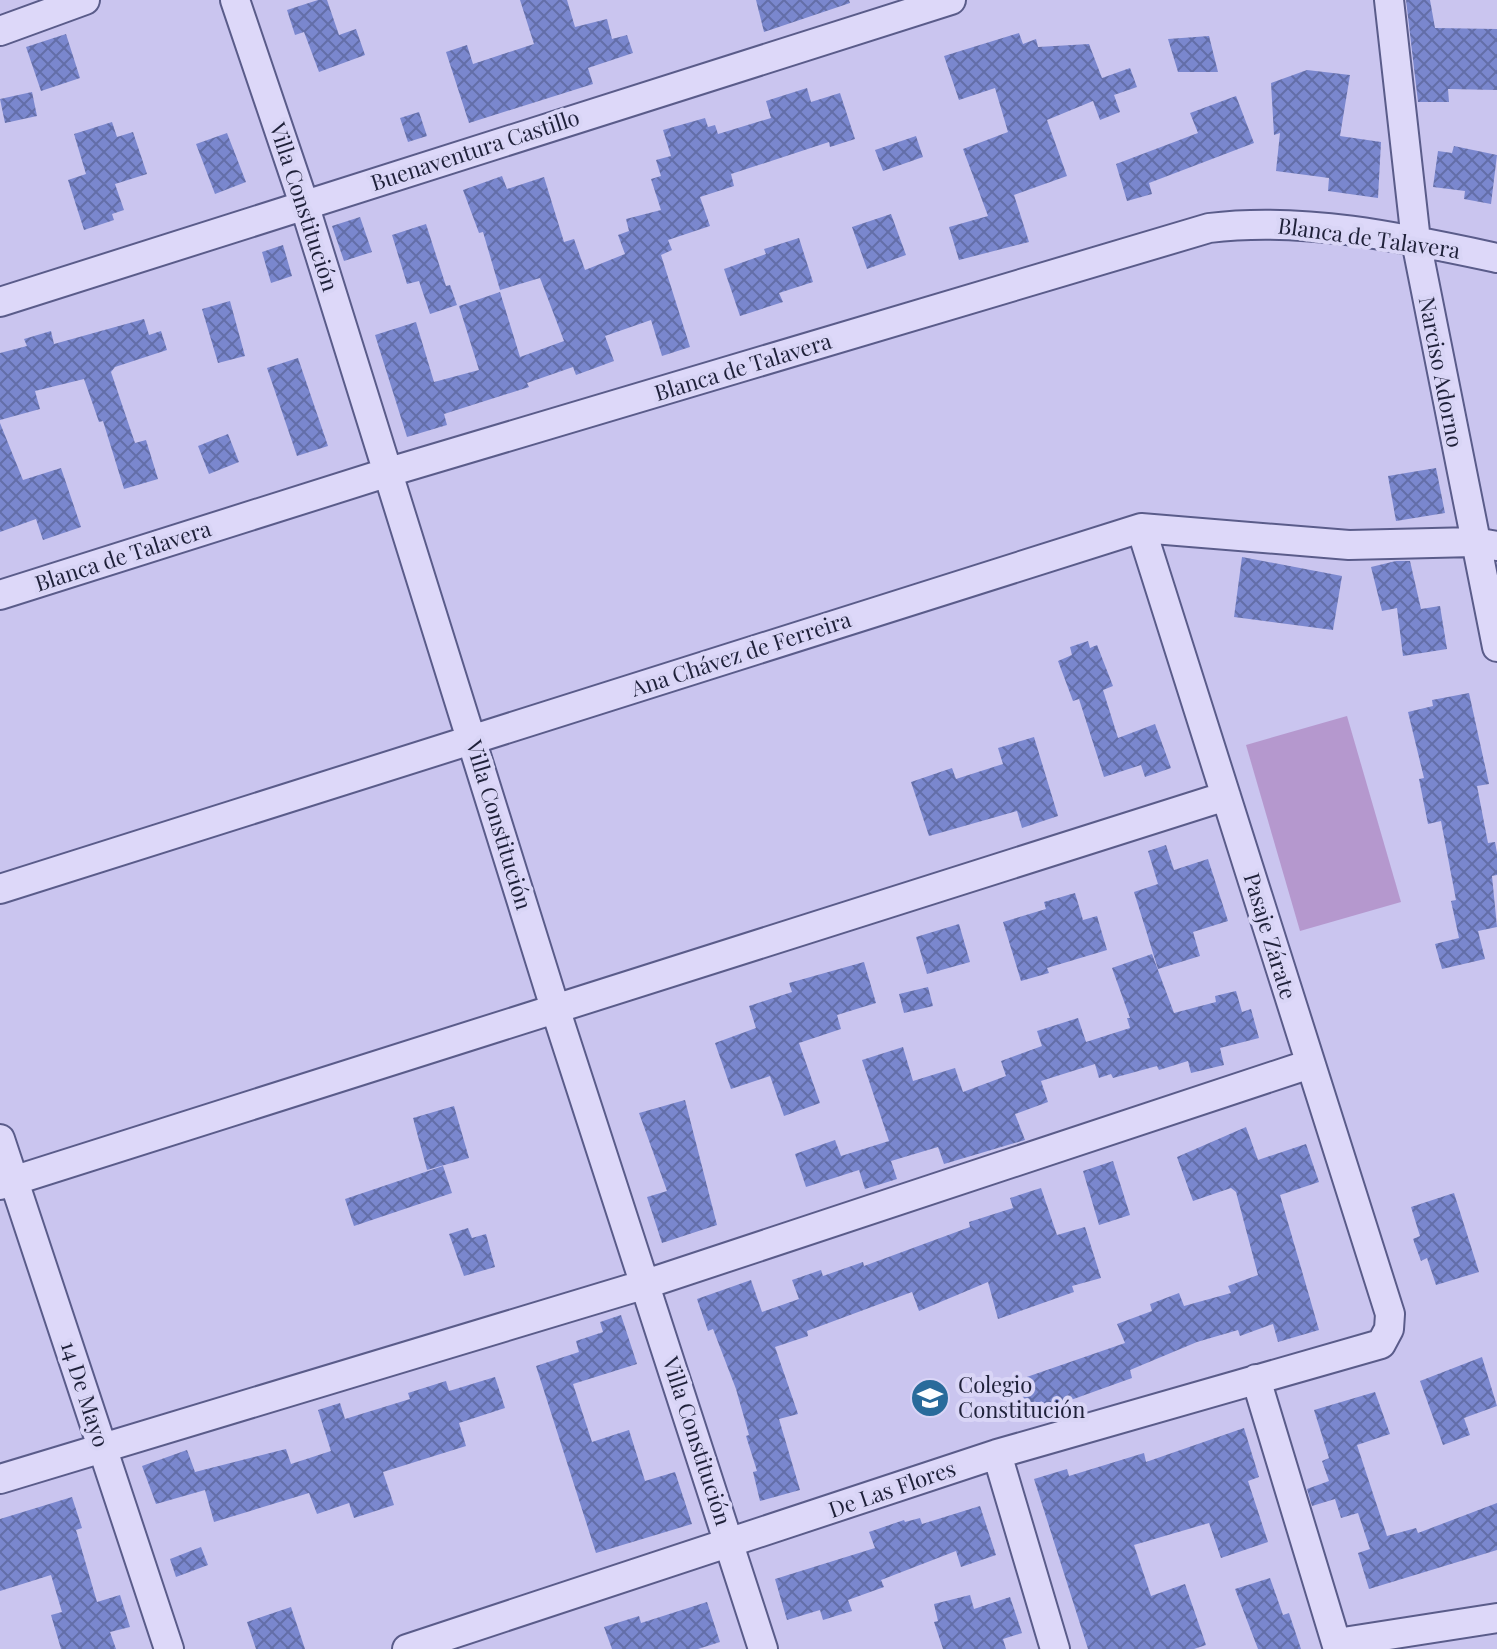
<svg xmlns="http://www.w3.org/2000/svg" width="1497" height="1649" font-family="'Playfair Display',serif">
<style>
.park{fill:#b598ce}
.building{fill:url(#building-cross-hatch)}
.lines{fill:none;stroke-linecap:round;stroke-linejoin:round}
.minor-casing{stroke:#5a5c8a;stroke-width:32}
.minor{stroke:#ddd8f9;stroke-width:28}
.labels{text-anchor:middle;stroke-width:8;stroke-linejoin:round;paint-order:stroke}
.street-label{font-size:22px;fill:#1f213a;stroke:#d9d5f6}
.poi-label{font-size:22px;fill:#1f213a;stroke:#d9d5f6;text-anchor:start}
</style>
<defs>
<pattern id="building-cross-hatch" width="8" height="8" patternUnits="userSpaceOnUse" patternTransform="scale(2)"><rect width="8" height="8" fill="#7a87ce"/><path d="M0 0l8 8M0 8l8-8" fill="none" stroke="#636ea8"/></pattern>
</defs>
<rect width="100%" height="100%" fill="#cac5ef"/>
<path class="park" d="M1347 716 1401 902 1300 931 1246 745Z"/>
<path class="building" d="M318 0H327L339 35 356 29 365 55 319 72 304 32 295 35 287 10Z
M520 0H567L575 27 607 19 612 39 627 35 633 53 588 68 593 84 469 123 446 52 467 45 473 64 534 44Z
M756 0H849L850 3 764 32Z
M1406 0H1430L1435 28 1497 29V90L1448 89 1449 102H1418Z
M1019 33 1023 44 1036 39 1038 47 1089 44 1102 78 1130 68 1137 87 1114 95 1120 112 1100 120 1093 101 1047 120 1067 176 1014 195 1029 242 959 260 949 227 988 216 963 149 1008 132 995 88 959 100 944 56Z
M66 34 80 78 41 91 26 47Z
M1209 36 1218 72H1178L1168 39Z
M1307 70 1350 75 1340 136 1381 142 1378 198 1328 191 1329 178 1276 171 1280 133 1274 135 1271 83Z
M807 88 811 102 840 93 855 139 830 147 829 142 731 174 734 186 700 197 710 226 668 240 672 250 661 255 690 347 662 356 651 320 605 336 614 361 576 375 573 367 527 383 529 387 444 414 447 425 407 437 375 335 416 322 434 382 479 370 459 306 500 292 520 357 564 341 540 278 500 290 483 232 479 233 463 190 502 176 507 189 544 177 564 242 574 239 585 270 625 254 618 235 629 231 626 219 661 210 651 179 661 176 656 160 671 156 663 130 705 118 708 127 715 125 718 134 771 118 766 101Z
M32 92 37 116 5 123 0 99Z
M1236 96 1254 143 1149 183 1152 194 1127 201 1116 164 1198 133 1190 113Z
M419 112 427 136 408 142 400 118Z
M112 122 117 137 133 132 147 174 115 184 124 210 112 214 114 220 84 230 68 180 86 174 74 134Z
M227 133 246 182 215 194 196 144Z
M916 136 923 157 883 171 875 150Z
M1454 146 1497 155 1491 204 1464 199 1465 191 1433 187 1438 151 1452 153Z
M891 214 906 255 867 269 852 227Z
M360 217 372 252 344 261 332 226Z
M426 224 446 286 450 285 457 305 430 314 419 281 407 284 392 235Z
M799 238 813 282 779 293 783 302 740 316 724 269 766 254 764 249Z
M283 245 292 276 271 283 262 252Z
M230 301 245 356 218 363 202 309Z
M144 319 149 335 161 331 167 350 115 367 111 372 135 443 146 440 158 479 124 489 103 421 99 422 84 379 35 391 40 409 0 420V353L27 346 24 339 51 331 54 344Z
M298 358 328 446 297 456 267 368Z
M0 423 23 480 61 468 81 527 43 540 36 519 0 532Z
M228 434 239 462 209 474 198 446Z
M1436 468 1445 513 1396 521 1388 476Z
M1242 557 1342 576 1333 630 1234 617Z
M1396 561H1410L1421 609 1440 606 1447 649 1403 656 1397 608 1382 611 1371 567Z
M1088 641 1090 648 1097 645 1113 686 1103 690 1118 738 1155 724 1171 768 1145 777 1141 765 1104 777 1079 699 1073 701 1058 661 1072 655 1070 647Z
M1469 693 1489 784 1477 786 1488 843 1495 842 1497 853V875L1492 876 1497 927 1478 931 1485 959 1442 969 1435 944 1459 938 1451 901 1456 900 1441 821 1428 824 1419 779 1424 778 1408 712 1433 706 1432 700Z
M1034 737 1058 816 1022 828 1017 811 929 836 911 782 952 768 956 779 1003 764 998 748Z
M1166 845 1174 870 1208 859 1228 921 1193 932 1200 956 1158 969 1134 892 1158 884 1148 851Z
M1075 893 1083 920 1097 916 1107 950 1047 968 1049 973 1021 981 1003 922 1046 909 1044 902Z
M959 924 970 962 927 974 916 937Z
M1152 954 1174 1013 1216 1002 1215 996 1236 991 1242 1012 1251 1009 1259 1038 1220 1048 1224 1065 1191 1073 1188 1061 1159 1070 1157 1066 1113 1078 1111 1074 1099 1078 1095 1064 1041 1081 1048 1102 1015 1114 1025 1140 944 1164 938 1147 891 1161 897 1179 865 1189 859 1170 806 1187 795 1154 835 1140 841 1156 889 1141 862 1060 903 1047 913 1081 955 1068 963 1092 1006 1076 1001 1061 1042 1046 1037 1031 1078 1018 1086 1042 1130 1028 1127 1018H1130L1112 968Z
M864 962 876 1003 837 1015 841 1029 799 1043 820 1103 784 1116 770 1076 731 1089 715 1043 756 1028 749 1006 792 992 789 983Z
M928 987 933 1006 904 1013 899 994Z
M685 1100 717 1225 662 1243 647 1197 667 1191 639 1113Z
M454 1106 469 1158 427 1170 413 1118Z
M1246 1127 1258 1160 1306 1144 1319 1182 1280 1195 1319 1330 1278 1342 1273 1324 1240 1336 1238 1330 1197 1342 1130 1370 1132 1378 1029 1415 1018 1380 1125 1343 1117 1324 1152 1311 1150 1304 1179 1293 1184 1306 1231 1293 1228 1286 1258 1275 1236 1192 1231 1188 1193 1201 1177 1157Z
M1113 1161 1130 1215 1099 1225 1083 1171Z
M443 1166 452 1193 354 1226 345 1199Z
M1041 1188 1057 1235 1085 1227 1101 1278 1072 1286 1074 1292 998 1319 988 1282 919 1311 912 1292 807 1331 808 1336 775 1347 798 1414 779 1419 800 1490 760 1501 753 1472 757 1471 746 1436 749 1435 736 1389 713 1329 708 1331 697 1299 751 1280 762 1312 799 1299 792 1280 821 1270 823 1276 863 1262 864 1266 970 1227 969 1222 1013 1208 1010 1198Z
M1454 1193 1479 1272 1436 1285 1427 1258 1421 1261 1413 1239 1420 1236 1411 1207Z
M468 1228 472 1238 486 1234 495 1267 464 1276 449 1234Z
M621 1315 637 1364 573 1384 592 1442 629 1430 645 1481 675 1472 692 1524 596 1553 536 1366 579 1352 576 1341 603 1332 600 1322Z
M1482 1357 1497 1406 1464 1418 1470 1435 1443 1445 1420 1381Z
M495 1377 505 1408 459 1423 466 1446 383 1472 394 1505 354 1518 349 1503 317 1514 309 1493 214 1522 205 1490 156 1504 142 1466 187 1450 195 1472 286 1449 291 1464 331 1451 318 1410 340 1403 345 1419 410 1399 408 1393 446 1381 449 1391Z
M1375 1392 1390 1434 1357 1445 1387 1536 1416 1528 1418 1533 1497 1503V1550L1369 1589 1358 1553 1370 1549 1358 1513 1341 1518 1335 1499 1312 1506 1307 1489 1329 1481 1322 1461 1329 1458 1314 1410Z
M1244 1428 1259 1477 1248 1481 1268 1542 1221 1558 1209 1523 1134 1545 1151 1596 1185 1584 1206 1645 1194 1649H1088L1034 1479 1067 1469 1069 1476 1144 1453 1146 1462Z
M72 1497 82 1528 76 1530 97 1602 120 1595 130 1627 110 1632 116 1649H61L51 1615 62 1612 51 1575 0 1591V1519Z
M980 1506 996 1555 961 1567 956 1551 881 1580 884 1587 848 1600 852 1611 823 1620 820 1610 787 1620 775 1579 875 1548 869 1532 904 1520 905 1522 920 1518 922 1524Z
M201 1547 208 1565 176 1577 170 1559Z
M1270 1578 1283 1615 1289 1613 1301 1649H1258L1235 1589Z
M970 1595 974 1609 1010 1597 1022 1633 1003 1639 1006 1649H943L934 1622 938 1621 934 1604Z
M707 1602 720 1642 698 1649H612L604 1627 639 1616 641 1623Z
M291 1607 305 1649H256L247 1622Z"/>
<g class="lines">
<g class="minor-casing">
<path id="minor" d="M235 0 304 204 555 1008 763 1649
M1389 0 1416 241 1497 647
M0 31 85 0
M0 302 951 0
M0 595 389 472 1209 228C1304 216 1404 238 1497 258
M0 889 1141 528 1349 545 1474 542 1497 546
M0 1139 169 1649
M0 1185 1226 796
M1256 1379 1338 1649
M997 1454 1055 1649
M0 1479 646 1284 1310 1064
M1337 1643 1497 1618
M407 1649 997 1454 1381 1344 1389 1329 1390 1314 1141 528"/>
</g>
<use href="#minor" class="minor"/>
</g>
<defs>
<g id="school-disc" transform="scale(2)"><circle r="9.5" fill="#296b9b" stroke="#d9d5f6"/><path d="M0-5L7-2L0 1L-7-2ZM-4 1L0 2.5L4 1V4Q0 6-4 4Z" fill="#fff"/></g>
</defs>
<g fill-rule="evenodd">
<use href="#school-disc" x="930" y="1398"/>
</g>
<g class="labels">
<g class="street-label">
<text transform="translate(475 150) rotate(-18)" y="8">Buenaventura Castillo</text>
<text transform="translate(304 207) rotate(72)" y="8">Villa Constitución</text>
<text transform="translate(1369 238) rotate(8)" y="8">Blanca de Talavera</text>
<text transform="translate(743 367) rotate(-17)" y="8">Blanca de Talavera</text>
<text transform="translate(1441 372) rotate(79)" y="8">Narciso Adorno</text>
<text transform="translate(123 556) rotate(-18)" y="8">Blanca de Talavera</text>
<text transform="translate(741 654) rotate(-18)" y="8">Ana Chávez de Ferreira</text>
<text transform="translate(499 825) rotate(73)" y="8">Villa Constitución</text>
<text transform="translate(1270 936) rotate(73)" y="8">Pasaje Zárate</text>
<text transform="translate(85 1394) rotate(72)" y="8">14 De Mayo</text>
<text transform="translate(697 1441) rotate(72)" y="8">Villa Constitución</text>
<text transform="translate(892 1489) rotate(-19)" y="8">De Las Flores</text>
</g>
<g class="poi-label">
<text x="958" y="1393">Colegio<tspan x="958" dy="25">Constitución</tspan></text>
</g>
</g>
</svg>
